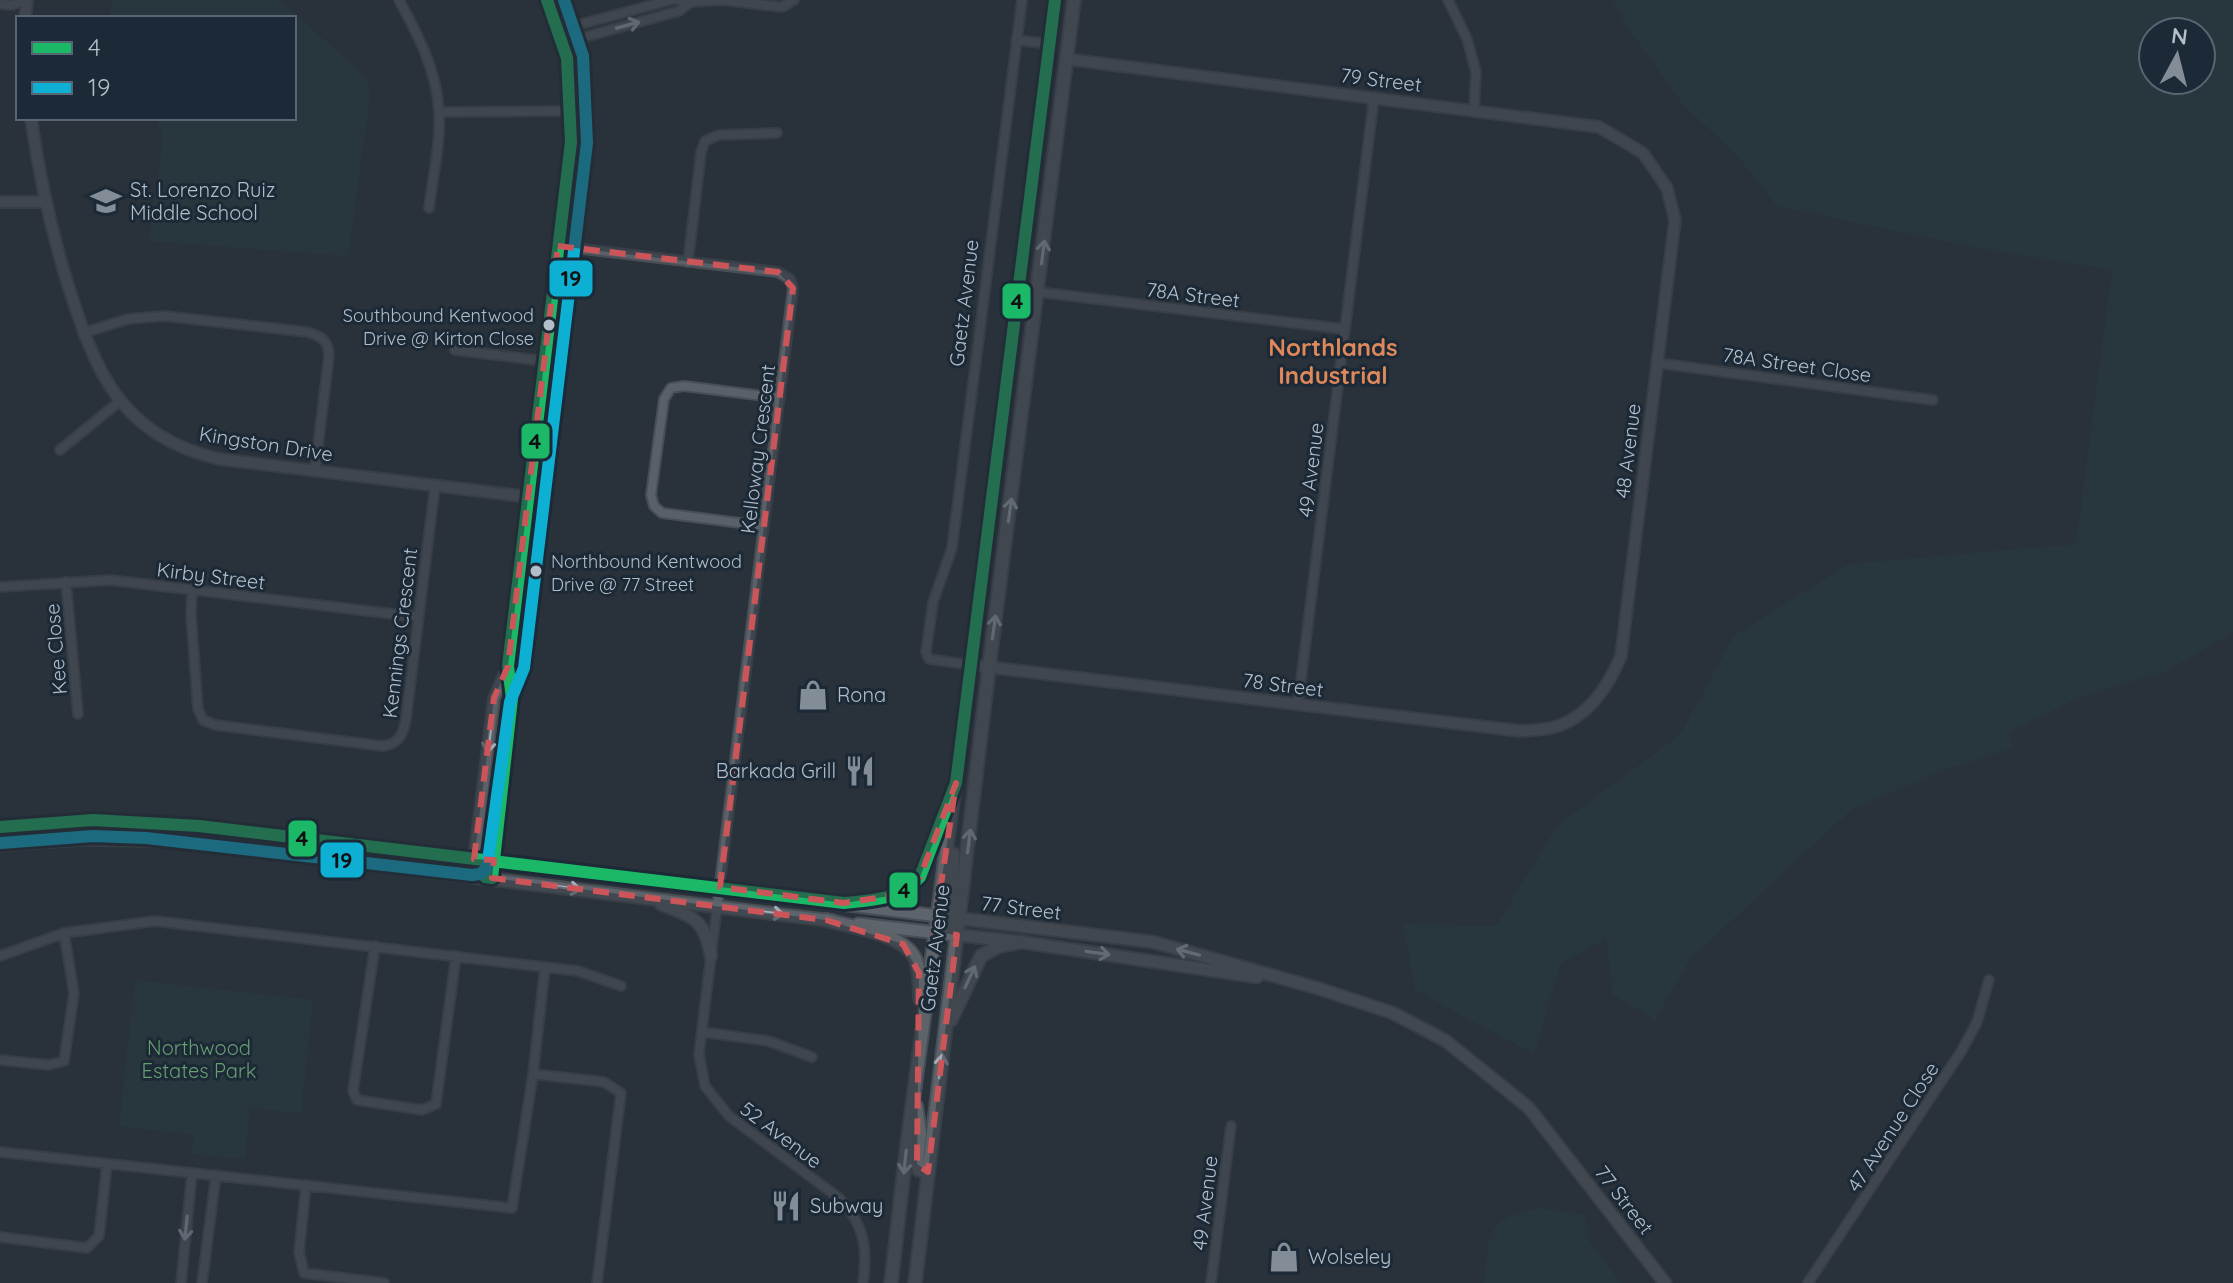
<svg xmlns="http://www.w3.org/2000/svg" width="2233" height="1283" font-family="Quicksand,sans-serif">
<style>
.green{fill:#253f41;fill-rule:evenodd}
.lines{fill:none;stroke-linecap:round;stroke-linejoin:round}
.minor-casing{stroke:#484e54;stroke-width:12}
.tertiary-casing{stroke:#484e54;stroke-width:14}
.secondary-casing{stroke:#484e54;stroke-width:15}
.primary-casing{stroke:#474e57;stroke-width:16}
.minor{stroke:#5a6068;stroke-width:8}
.tertiary{stroke:#5a6068;stroke-width:10}
.secondary{stroke:#5e646c;stroke-width:11}
.primary{stroke:#5d6369;stroke-width:12}
.bus-1-casing{stroke:#1c2936;stroke-width:18}
.bus-2-casing{stroke:#1c2936;stroke-width:18}
.bus-1{stroke:#1ab867;stroke-width:12}
.bus-2{stroke:#0dafd3;stroke-width:12}
.oneway{stroke:#a1abb7}
.oneway2{stroke:#a2acb7}
.oneway3{stroke:#a6b0bd}
.marked{fill:none;stroke:#cc5559;stroke-width:6;stroke-dasharray:16 10;stroke-linejoin:round}
.bus-dot{fill:#b3becb;stroke:#1c2936;stroke-width:3}
.labels{text-anchor:middle;stroke-width:6;stroke-linejoin:round;paint-order:stroke}
.bus-label{font-size:18px;fill:#b3becb;stroke:#1c2936;text-anchor:end}
.street-label{font-size:20px;fill:#b3becb;stroke:#1c2936}
.poi-label{font-size:20px;fill:#b3becb;stroke:#1c2936;text-anchor:start}
.park-label{font-size:20px;fill:#689e70;stroke:#1c2936}
.quarter-label{font-size:24px;font-weight:bold;fill:#df895a;stroke:#1c2936}
.line-badge{stroke:#1c2936;stroke-width:3}
.pale-badge-label{font-size:22px;text-anchor:middle;font-weight:bold;fill:#111}
</style>
<rect width="100%" height="100%" fill="#29323a"/>
<path class="green" d="M112 0H278L366 76 370 97 348 256 149 241 163 139 157 118H294V18H110Z
M1613 0H2233V632L2167 671 2077 698 2009 733 2013 748 1947 769 1852 809 1690 959 1655 1020 1613 994 1606 939 1561 963 1534 1054 1415 990 1403 924 1496 926 1558 825 1680 735 1734 636 1849 564 2076 544 2112 270 1973 247 1777 206 1740 159 1681 102 1624 22ZM2153 32H2201V80H2153Z
M135 980 313 1000 301 1113 250 1108 245 1159 190 1154 195 1135 119 1126Z
M1539 1208 1585 1215 1590 1242 1621 1283H1484C1490 1233 1484 1220 1539 1208Z"/>
<g class="lines">
<g class="minor-casing">
<path id="minor" d="M399 0C418 35 436 69 439 110 441 142 433 176 429 208
M679 0 691 2 722 0 782 7 794 0
M1448 0 1467 39 1476 72 1474 111
M0 4 12 5 25 0
M559 30 671 0
M1016 40 1050 44
M563 43 679 11 691 2
M439 112 571 111
M558 246 778 272 790 279 793 288 711 956 699 1054 705 1086 729 1116 839 1198C864 1224 868 1247 863 1283
M688 262 701 152 705 141 719 135 777 133
M1038 292 1344 329
M83 333 128 319 164 316 307 332C321 336 328 340 329 355L315 471
M455 350 544 361
M1657 363 1933 400
M60 450 120 401
M764 526 662 513 654 506 651 495 664 399 671 388 684 386 780 398
M66 582 78 714
M0 587 110 580 418 617
M192 590 191 615 198 709 203 720 215 725 382 746C399 744 403 735 406 719L435 486
M971 665 929 659 926 652 933 602 952 548 1022 0
M1298 704 1374 97
M375 946 353 1091 357 1100 422 1110 436 1104 456 956
M0 956 64 933 155 921 578 971 621 986
M702 1032 768 1041 812 1057
M0 1060 49 1065 64 1061 74 993 64 933
M533 1074 604 1082 621 1093 597 1283
M0 1152 512 1208 533 1074 545 967
M306 1185 299 1252 304 1273 384 1283
M0 1237 87 1248 99 1236 107 1164
M181 1283 192 1173
M202 1283 216 1175
M1211 1283 1231 1126
M1808 1283 1962 1050 1977 1022 1989 980"/>
</g>
<g class="tertiary-casing">
<path id="tertiary" d="M25 18 27 0
M31 118C39 175 51 230 68 285 96 373 120 435 219 459L529 497
M0 202H45
M971 665 1520 731C1532 730 1547 730 1558 726 1590 715 1609 685 1621 656L1675 220 1667 188 1643 153 1599 127 1066 59
M472 875 494 698 507 668
M492 878 512 699 508 666 571 142 567 58 547 0"/>
</g>
<g class="secondary-casing">
<path id="secondary" d="M0 827 93 820 199 826 1153 942 1317 988 1393 1013 1446 1041 1529 1108 1665 1283
M0 845 82 839 176 841 833 921
M661 904C694 918 704 918 711 956
M858 924 1021 942 1257 977"/>
</g>
<g class="primary-casing">
<path id="primary" d="M953 854 951 890 953 928
M844 903C862 902 884 902 901 895 926 884 938 829 948 805
M826 920C851 927 907 934 916 961 920 972 920 986 920 999
M951 1020 981 956 999 946 1021 942
M916 1106 920 1133 917 1162 919 1170 928 1172
M891 1283 907 1145 971 665 1055 0
M915 1283 989 667 1074 0"/>
</g>
<use href="#minor" class="minor"/>
<use href="#tertiary" class="tertiary"/>
<use href="#secondary" class="secondary"/>
<use href="#primary" class="primary"/>
<g class="bus-1-casing">
<path id="bus-1" d="M0 827 93 820 199 826 844 903C873 900 900 900 920 877L956 783 1055 0
M485 877 492 878 512 699 508 666 571 142 567 58 547 0"/>
</g>
<g class="bus-2-casing">
<path id="bus-2" d="M1 843 93 836 146 838 472 875 480 874 487 868 510 702 524 668 587 143 583 56 564 0"/>
</g>
<use href="#bus-1" class="bus-1"/>
<use href="#bus-2" class="bus-2"/>
</g>
<defs><path id="oneway-shaft" d="M-6 0H5M1.5-3L5.5 0L1.5 3" fill="none" stroke-width="1.6" stroke-linecap="round" stroke-linejoin="round" transform="scale(2)"/></defs>
<g class="oneway">
<use href="#oneway-shaft" transform="translate(628 25) rotate(-15)"/>
<use href="#oneway-shaft" transform="translate(489 741) rotate(97)"/>
<use href="#oneway-shaft" transform="translate(186 1228) rotate(96)"/>
</g>
<g class="oneway2">
<use href="#oneway-shaft" transform="translate(1043 252) rotate(-83)"/>
<use href="#oneway-shaft" transform="translate(1010 510) rotate(-82)"/>
<use href="#oneway-shaft" transform="translate(994 627) rotate(-82)"/>
<use href="#oneway-shaft" transform="translate(969 841) rotate(-83)"/>
<use href="#oneway-shaft" transform="translate(970 977) rotate(-65)"/>
<use href="#oneway-shaft" transform="translate(941 1066) rotate(-83)"/>
<use href="#oneway-shaft" transform="translate(905 1162) rotate(96)"/>
</g>
<g class="oneway3">
<use href="#oneway-shaft" transform="translate(569 888) rotate(7)"/>
<use href="#oneway-shaft" transform="translate(772 913) rotate(7)"/>
<use href="#oneway-shaft" transform="translate(1188 952) rotate(-165)"/>
<use href="#oneway-shaft" transform="translate(1098 953) rotate(8)"/>
</g>
<path d="M0 0H2233V1283H0ZM558 246 778 272 793 288 720 887 844 903 903 894 920 877 956 783 934 932 957 935 928 1172 917 1164 919 973 903 944 826 920 492 878 494 860 474 859 494 698 508 666Z" fill="#29323a" fill-opacity=".55" fill-rule="evenodd"/>
<path class="marked" d="M558 246 778 272 793 288 720 887 844 903 903 894 920 877 956 783 934 932 957 935 928 1172 917 1164 919 973 903 944 826 920 492 878 494 860 474 859 494 698 508 666Z"/>
<defs>
<g id="school-bare" transform="scale(2.4)"><path d="M0-5L7-2L0 1L-7-2ZM-4 1L0 2.5L4 1V4Q0 6-4 4Z" fill="#838d98" stroke="#1c2936" stroke-width="2.5" paint-order="stroke"/></g>
<g id="shop-bare" transform="scale(2.4)"><path d="M-5-2.5h2.3a2.7 3.5 0 0 1 5.4 0H5L5.5 6h-11ZM-1.5-2.5h3a1.5 2.3 0 0 0-3 0Z" fill="#838d98" stroke="#1c2936" stroke-width="2.5" paint-order="stroke"/></g>
<g id="restaurant-bare" transform="scale(2.4)"><path d="M-5-6h1v4h1v-4h1v4h1v-4h1v5L-1.5 .5V6h-2V.5L-5-1ZM5-6V6H3V1.5H1.5Q1.5-4 5-6Z" fill="#838d98" stroke="#1c2936" stroke-width="2.5" paint-order="stroke"/></g>
</defs>
<g fill-rule="evenodd">
<use href="#school-bare" x="106" y="201"/>
<use href="#shop-bare" x="813" y="695"/>
<use href="#restaurant-bare" x="860" y="771"/>
<use href="#restaurant-bare" x="786" y="1206"/>
<use href="#shop-bare" x="1284" y="1257"/>
</g>
<g class="bus-dot">
<circle cx="549" cy="325" r="7"/>
<circle cx="536" cy="571" r="7"/>
</g>
<g class="labels">
<g class="bus-label">
<text x="534" y="322">Southbound Kentwood<tspan x="534" dy="23">Drive @ Kirton Close</tspan></text>
<text x="551" y="568" text-anchor="start">Northbound Kentwood<tspan x="551" dy="23">Drive @ 77 Street</tspan></text>
</g>
<g class="street-label">
<text transform="translate(1381 80) rotate(7)" y="7">79 Street</text>
<text transform="translate(1193 295) rotate(7)" y="7">78A Street</text>
<text transform="translate(964 303) rotate(-83)" y="7">Gaetz Avenue</text>
<text transform="translate(1797 365) rotate(8)" y="7">78A Street Close</text>
<text transform="translate(266 444) rotate(9)" y="7">Kingston Drive</text>
<text transform="translate(758 449) rotate(-83)" y="7">Kelloway Crescent</text>
<text transform="translate(1628 451) rotate(-83)" y="7">48 Avenue</text>
<text transform="translate(1311 470) rotate(-83)" y="7">49 Avenue</text>
<text transform="translate(211 576) rotate(7)" y="7">Kirby Street</text>
<text transform="translate(400 633) rotate(-83)" y="7">Kennings Crescent</text>
<text transform="translate(56 649) rotate(-95)" y="7">Kee Close</text>
<text transform="translate(1283 685) rotate(7)" y="7">78 Street</text>
<text transform="translate(1021 908) rotate(7)" y="7">77 Street</text>
<text transform="translate(935 948) rotate(-83)" y="7">Gaetz Avenue</text>
<text transform="translate(1893 1127) rotate(-57)" y="7">47 Avenue Close</text>
<text transform="translate(781 1135) rotate(37)" y="7">52 Avenue</text>
<text transform="translate(1624 1200) rotate(52)" y="7">77 Street</text>
<text transform="translate(1205 1203) rotate(-83)" y="7">49 Avenue</text>
</g>
<g class="poi-label">
<text x="130" y="197">St. Lorenzo Ruiz<tspan x="130" dy="23">Middle School</tspan></text>
<text x="837" y="702">Rona</text>
<text x="836" y="778" text-anchor="end">Barkada Grill</text>
<text x="810" y="1213">Subway</text>
<text x="1308" y="1264">Wolseley</text>
</g>
<g class="park-label">
<text x="199" y="1055">Northwood<tspan x="199" dy="23">Estates Park</tspan></text>
</g>
<g class="quarter-label">
<text x="1333" y="356">Northlands<tspan x="1333" dy="28">Industrial</tspan></text>
</g>
</g>
<g class="line-badge">
<rect x="548" y="259" width="46" height="39" rx="8" fill="#0dafd3"/>
<rect x="1001" y="282" width="31" height="38" rx="8" fill="#1ab867"/>
<rect x="520" y="422" width="31" height="38" rx="8" fill="#1ab867"/>
<rect x="287" y="819" width="31" height="39" rx="8" fill="#1ab867"/>
<rect x="319" y="841" width="46" height="38" rx="8" fill="#0dafd3"/>
<rect x="888" y="871" width="31" height="38" rx="8" fill="#1ab867"/>
</g>
<g class="pale-badge-label">
<text x="571" y="286">19</text>
<text x="1017" y="309">4</text>
<text x="535" y="449">4</text>
<text x="302" y="846">4</text>
<text x="342" y="868">19</text>
<text x="904" y="898">4</text>
</g>
<rect x="16" y="16" width="280" height="104" fill="#1c2936" stroke="#586572" stroke-width="2"/>
<rect x="32" y="42" width="40" height="12" fill="#1ab867" stroke="#586572" stroke-width="2"/>
<text x="88" y="56" font-size="24" fill="#b3becb">4</text>
<rect x="32" y="82" width="40" height="12" fill="#0dafd3" stroke="#586572" stroke-width="2"/>
<text x="88" y="96" font-size="24" fill="#b3becb">19</text>
<g transform="translate(2177 56) rotate(7)"><circle r="38" fill="#1c2936" stroke="#586572" stroke-width="2"/>
<path d="M0-6L14 30L0 20L-14 30Z" fill="#838d98"/>
<text y="-12" font-size="22" font-weight="bold" text-anchor="middle" fill="#b3becb">N</text>
</g>
</svg>
